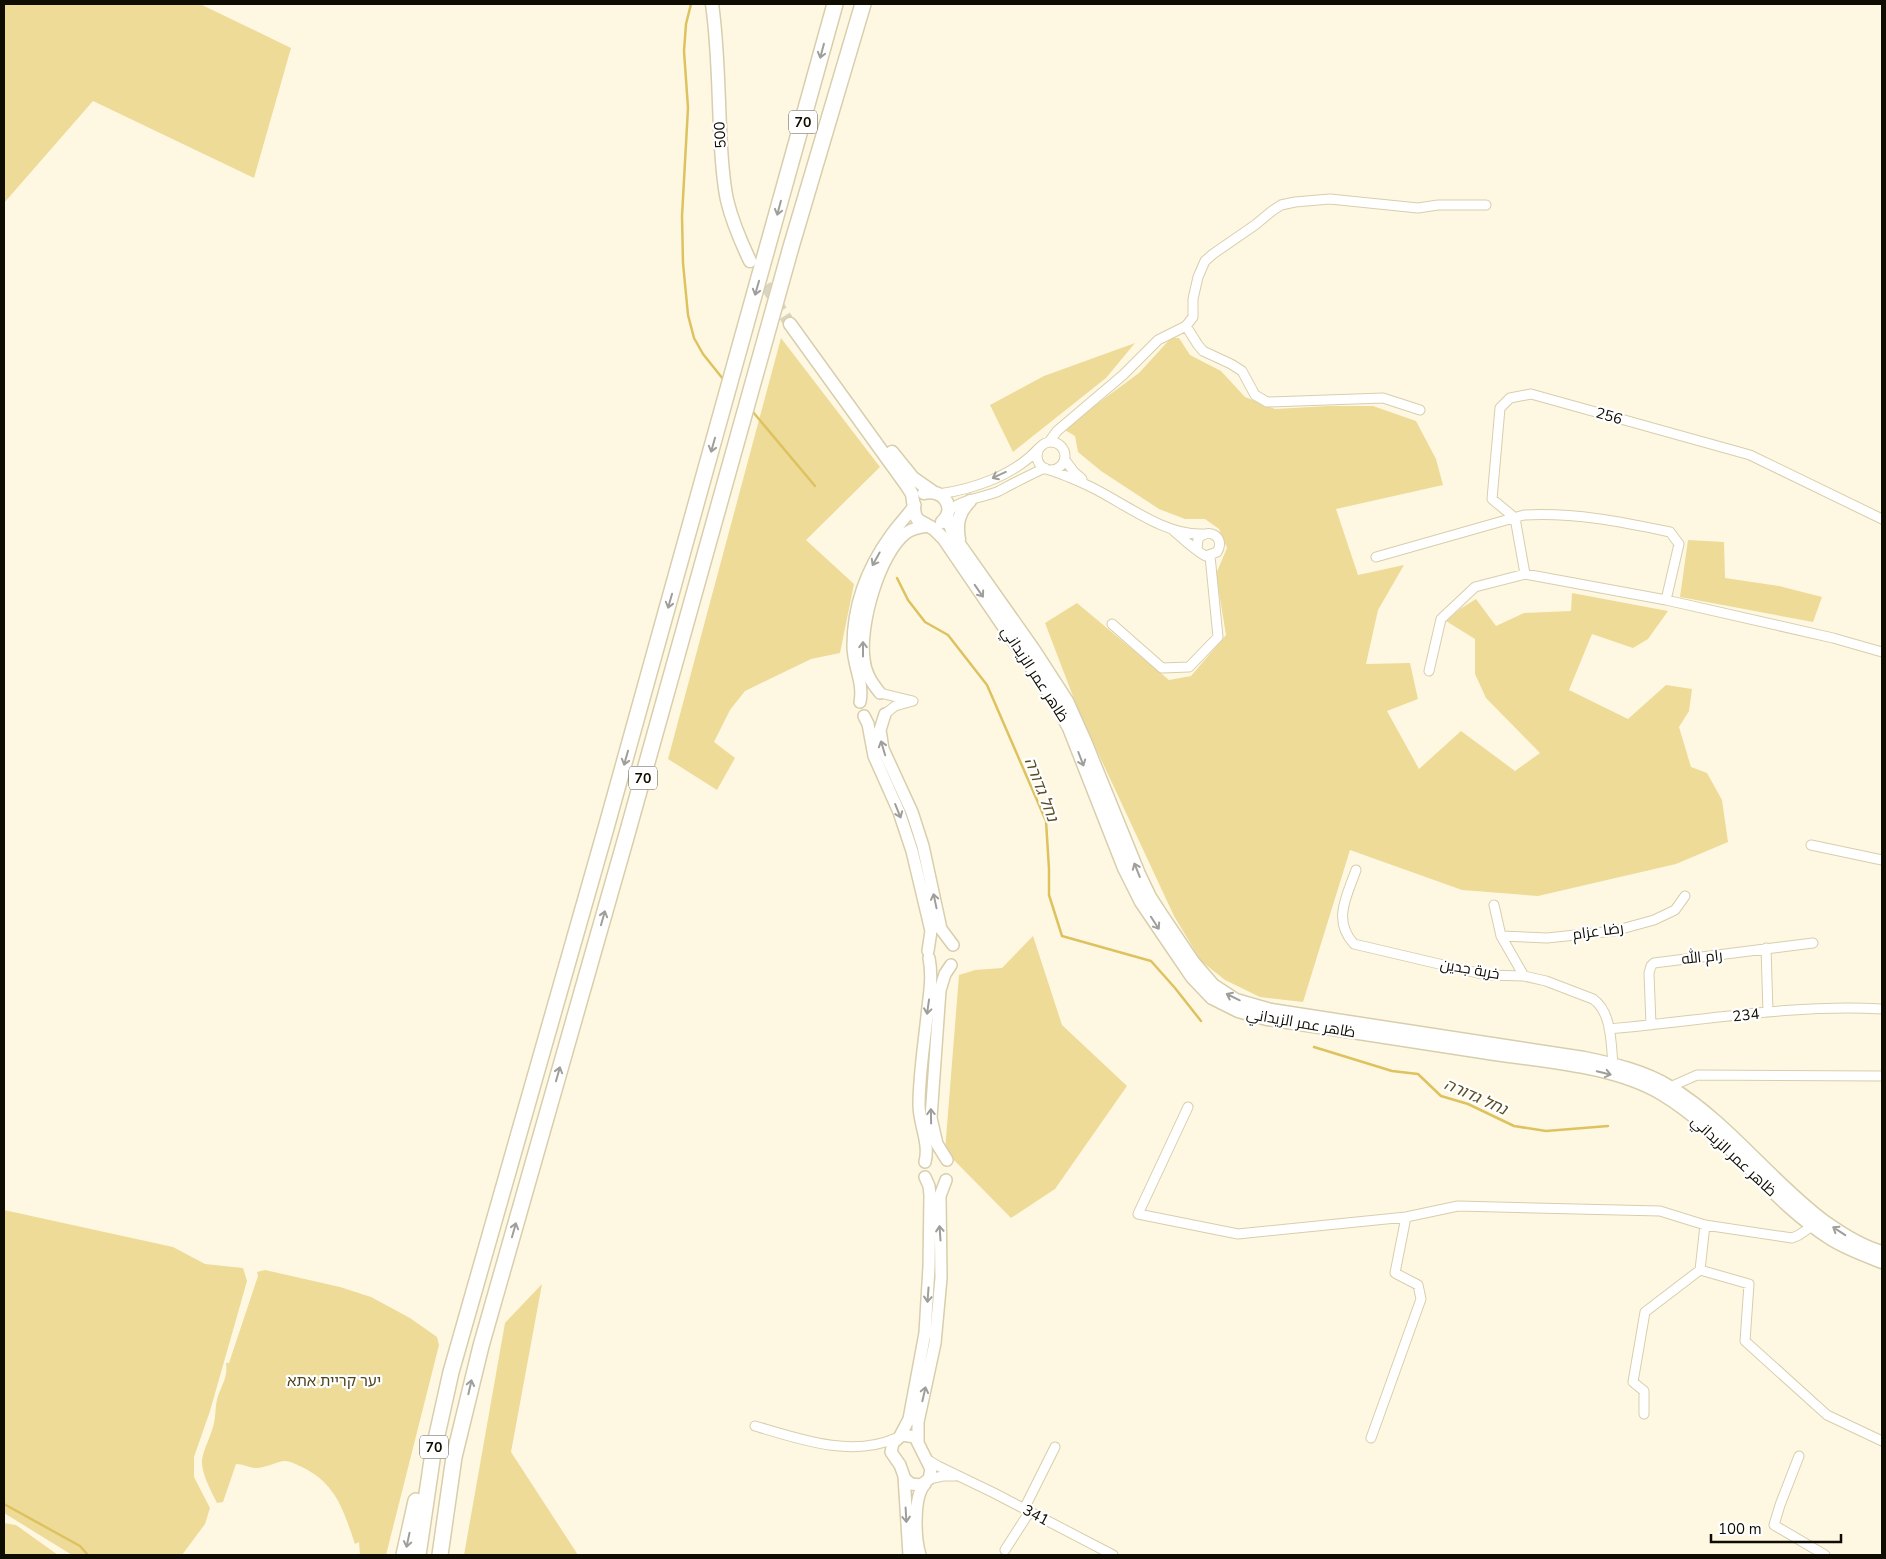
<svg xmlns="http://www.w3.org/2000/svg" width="1886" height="1559" font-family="'Nunito Sans',Cairo,'Noto Sans Hebrew',sans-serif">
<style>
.green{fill:#eedb98}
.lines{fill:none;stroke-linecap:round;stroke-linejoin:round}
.stream{stroke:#ddc25f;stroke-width:2.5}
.secondary-tunnel{stroke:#dad5c1;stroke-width:12;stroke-dasharray:12 6;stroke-linecap:butt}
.minor-casing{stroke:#d8ceac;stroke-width:11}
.tertiary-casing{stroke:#d8ceac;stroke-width:14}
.secondary-casing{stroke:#d8ceac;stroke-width:15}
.trunk-casing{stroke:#d8ceac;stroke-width:18}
.minor{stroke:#fff;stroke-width:9}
.tertiary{stroke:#fff;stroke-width:11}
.secondary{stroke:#fff;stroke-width:12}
.trunk{stroke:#fff;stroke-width:15}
.oneway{stroke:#9f9e9a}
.labels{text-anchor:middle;stroke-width:4.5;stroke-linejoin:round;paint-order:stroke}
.shield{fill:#fff;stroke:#57554e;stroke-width:1}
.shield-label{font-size:14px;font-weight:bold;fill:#0f0c02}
.street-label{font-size:15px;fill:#0f0c02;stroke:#fff}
.park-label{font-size:15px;fill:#50441b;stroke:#fff}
.water-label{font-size:16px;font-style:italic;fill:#594d24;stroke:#fff}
</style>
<rect width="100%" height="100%" fill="#fef8e3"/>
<path class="green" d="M4 4H200L291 48 254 178 93 101 4 203Z
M781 338 880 467 806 540 854 584 840 653 811 659 745 691 730 710 714 742 735 758 717 790 668 759Z
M1171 338H1179L1190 355 1221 371 1245 397 1275 409 1328 406H1373L1416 421 1436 459 1443 485 1336 509 1358 575 1404 565 1378 610 1366 664 1410 663 1418 699 1387 711 1419 769 1461 731 1515 771 1540 753 1486 698 1475 674V639L1446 621 1460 609 1476 599 1496 626 1524 613 1571 611 1572 593 1668 611 1648 639 1633 648 1592 634 1569 690 1628 719 1666 685 1692 689 1689 711 1679 727 1691 767 1707 773 1722 800 1728 842 1676 864 1538 896 1462 890 1350 850 1303 1002 1260 997 1225 980 1201 961 1174 916 1079 712 1045 623 1077 603 1169 680 1191 676 1226 635 1216 574 1227 548 1219 529 1205 519H1185L1159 509 1101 471 1078 452 1075 436 1063 429 1139 373Z
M1135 343 1106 378 1013 452 990 405 1044 376Z
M1688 540 1724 542 1725 578 1779 586 1822 597 1813 622 1680 597Z
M1033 936 1062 1025 1127 1086 1055 1189 1011 1218 945 1151 959 975 975 970 1002 968Z
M4 1210 173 1247 205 1264 243 1268 247 1281 210 1411 194 1457V1477L210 1508 205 1524 182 1555H72L4 1513Z
M265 1270 340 1287 371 1297 410 1318 437 1337 439 1345 386 1555H360L359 1542 355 1544C344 1512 337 1486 306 1469 299 1466 292 1461 284 1461 275 1462 264 1469 254 1468 248 1467 243 1464 236 1464L223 1502 217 1503C211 1491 201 1473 202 1460 203 1450 212 1434 214 1423 216 1414 215 1405 218 1396 222 1384 228 1377 226 1363H229L258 1276 257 1272Z
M542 1284 511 1452 578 1555H464L505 1323Z
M4 1523 16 1525 58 1555H4Z"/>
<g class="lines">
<path class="stream" d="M691 4 686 24 684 51 688 108 682 216 683 263 688 315 694 338 703 354 723 379
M753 412 815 486
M897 578 908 600 925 622 948 635 987 685 1046 821 1049 869V895L1062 936 1151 961 1175 988 1201 1021
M1314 1047 1392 1071 1418 1074 1441 1096 1468 1104 1514 1126 1546 1131 1608 1126
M4 1504 80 1546 88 1555"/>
<path class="secondary-tunnel" d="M756 270 790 324"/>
<g class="minor-casing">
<path id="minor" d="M1186 326 1198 345 1203 351 1231 364 1242 371 1255 395 1267 402 1383 398 1420 410
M1037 456a14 14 0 1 1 28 0a14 14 0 1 1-28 0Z
M1049 442 1057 431 1123 375 1158 340 1186 326 1193 317V299L1198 277 1205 261 1213 254 1255 225 1272 211 1281 205 1295 202 1330 199 1418 208 1438 205H1486
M1065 460 1074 472 1082 479
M1049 470C1063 474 1076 480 1089 486 1123 502 1164 536 1203 534
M939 494C974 489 1015 475 1039 448
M948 512C959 499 984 498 999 491 1014 483 1029 475 1045 468
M1174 531C1182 538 1198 553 1206 556L1217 552C1226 538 1209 526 1198 539L1197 549
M1376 557 1524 515C1573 512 1623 522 1670 532L1679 544 1666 600
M1525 574 1515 518 1492 499 1500 408 1510 398 1531 394 1750 455 1882 519
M1112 624 1162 668 1189 667 1218 637 1210 556
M1429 671 1441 619 1475 587 1525 574 1666 600 1833 638 1882 652
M880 693 913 701 895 706 885 714
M1811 845 1882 860
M1356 870C1347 896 1332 920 1354 944L1486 975 1524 976 1546 981 1593 999C1612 1012 1611 1044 1613 1065
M1494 905 1501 936 1524 976
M1501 936 1547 938 1614 931 1654 920 1675 910 1685 896
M1766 948 1768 1012
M1651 1025 1649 973 1651 966 1654 963 1813 943
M1609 1029C1700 1021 1791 1004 1882 1009
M1670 1087 1697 1075 1882 1076
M1188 1107 1138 1214 1238 1234 1406 1217 1458 1206 1660 1211 1705 1225
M1815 1224 1799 1235 1792 1238 1705 1225 1700 1270 1749 1284 1745 1341 1827 1415 1882 1441
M1644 1414V1391L1633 1382 1645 1312 1700 1270
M755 1426C799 1439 852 1458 896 1438
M1371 1438 1421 1299 1418 1285 1395 1273 1406 1217
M1799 1456 1780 1505 1774 1525 1825 1555
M926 1459 938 1466 994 1493 1113 1555
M929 1479 943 1476H955
M1024 1509 1055 1447
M1005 1550 1030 1511"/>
</g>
<g class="tertiary-casing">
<path id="tertiary" d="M880 693C872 683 865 673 864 659 859 626 879 554 906 533 913 528 920 527 928 526
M860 702C864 682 853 666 853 646 853 606 867 568 891 535 898 525 907 516 915 505
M885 714 880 730 883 749 912 812 923 846 941 929 953 945
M864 716 868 724 874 756 899 812 912 851 931 931 928 951
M947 1160 937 1144 931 1118 940 990 945 974 951 965
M925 1162C930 1143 919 1124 919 1105 919 1076 924 1045 927 1016 929 996 933 978 929 958
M902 1435 915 1437 931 1469 929 1479 921 1485 911 1484 905 1479 900 1465 891 1452 893 1443Z
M900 1436 909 1419 925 1333 929 1267 930 1195 929 1186 925 1177
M918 1442V1422L935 1343 941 1278 940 1196 946 1180
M904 1476 909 1555
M920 1555C915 1539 913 1496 925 1484"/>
</g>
<g class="secondary-casing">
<path id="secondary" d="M712 4C718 45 718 86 720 127 721 151 722 176 727 200 732 221 741 242 750 261
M790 324 907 486 912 494 915 515 918 520 934 529 944 539 1053 699 1069 728 1124 868 1141 902 1162 933 1192 977 1212 998 1238 1011 1267 1019C1343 1031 1419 1043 1495 1054 1548 1062 1615 1066 1662 1094 1727 1133 1768 1199 1831 1239 1847 1249 1864 1255 1882 1262
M892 452 913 478 933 492
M924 493C943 488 957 508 942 522
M947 517 955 538 1034 650 1067 701 1085 741 1139 874 1150 897 1161 914 1194 963 1213 985 1236 1000 1271 1010 1584 1058C1613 1064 1644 1071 1670 1087 1729 1123 1770 1181 1825 1222 1842 1234 1862 1247 1882 1252
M959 539C956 523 959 512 970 501"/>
</g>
<g class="trunk-casing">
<path id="trunk" d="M404 1555 416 1501
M418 1555 433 1453 451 1372 606 828 835 4
M440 1555 454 1457 481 1346 627 834 791 247 863 4"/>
</g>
<use href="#minor" class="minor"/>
<use href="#tertiary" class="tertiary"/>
<use href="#secondary" class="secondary"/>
<use href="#trunk" class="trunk"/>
</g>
<defs><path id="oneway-shaft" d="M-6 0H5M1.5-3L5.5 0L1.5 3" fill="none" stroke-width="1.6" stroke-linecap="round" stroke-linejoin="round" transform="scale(1.25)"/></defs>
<g class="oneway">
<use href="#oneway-shaft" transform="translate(822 51) rotate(105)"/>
<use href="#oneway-shaft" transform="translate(779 208) rotate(105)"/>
<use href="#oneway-shaft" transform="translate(757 288) rotate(106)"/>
<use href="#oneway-shaft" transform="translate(713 445) rotate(106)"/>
<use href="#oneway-shaft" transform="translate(999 475) rotate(155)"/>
<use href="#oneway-shaft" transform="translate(876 559) rotate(119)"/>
<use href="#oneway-shaft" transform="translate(979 591) rotate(55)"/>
<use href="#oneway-shaft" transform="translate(670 601) rotate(106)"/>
<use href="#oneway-shaft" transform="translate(863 649) rotate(-90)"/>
<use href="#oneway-shaft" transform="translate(883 748) rotate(-107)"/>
<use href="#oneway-shaft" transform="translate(626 758) rotate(106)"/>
<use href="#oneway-shaft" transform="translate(1081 759) rotate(69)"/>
<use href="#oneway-shaft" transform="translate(898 811) rotate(68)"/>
<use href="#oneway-shaft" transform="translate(1137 870) rotate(-112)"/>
<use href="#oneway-shaft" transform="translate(935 901) rotate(-102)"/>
<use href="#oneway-shaft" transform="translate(603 918) rotate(-74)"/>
<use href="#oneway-shaft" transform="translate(1155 923) rotate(57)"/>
<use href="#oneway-shaft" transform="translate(1233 997) rotate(-154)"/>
<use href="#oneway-shaft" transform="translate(928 1007) rotate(98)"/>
<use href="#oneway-shaft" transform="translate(1604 1073) rotate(14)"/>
<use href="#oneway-shaft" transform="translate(558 1074) rotate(-74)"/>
<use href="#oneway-shaft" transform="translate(931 1116) rotate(-91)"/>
<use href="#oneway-shaft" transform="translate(514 1230) rotate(-74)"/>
<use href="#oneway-shaft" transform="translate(1839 1231) rotate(-147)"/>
<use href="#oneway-shaft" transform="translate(940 1233) rotate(-94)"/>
<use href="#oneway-shaft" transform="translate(928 1295) rotate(94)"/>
<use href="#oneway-shaft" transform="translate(470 1387) rotate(-77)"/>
<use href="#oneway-shaft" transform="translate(924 1394) rotate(-77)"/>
<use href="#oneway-shaft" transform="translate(906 1515) rotate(87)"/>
<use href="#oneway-shaft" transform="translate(408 1540) rotate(102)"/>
</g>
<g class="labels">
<g class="shield">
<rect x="789" y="110.5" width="28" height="23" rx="4"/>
<rect x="629" y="766.5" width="28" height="23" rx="4"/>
<rect x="420" y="1435.5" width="28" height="23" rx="4"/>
</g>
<g class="shield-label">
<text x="803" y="127">70</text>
<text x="643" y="783">70</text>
<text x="434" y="1452">70</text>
</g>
<g class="street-label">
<text transform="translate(720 135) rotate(-93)" y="5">500</text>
<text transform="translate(1609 416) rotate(16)" y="5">256</text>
<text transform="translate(1035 674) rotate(57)" y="5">ظاهر عمر الزيداني</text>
<text transform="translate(1598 931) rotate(-8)" y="5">رضا عزام</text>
<text transform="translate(1702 957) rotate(-6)" y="5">رام الله</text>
<text transform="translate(1470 969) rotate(10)" y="5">خربة جدين</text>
<text transform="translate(1746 1015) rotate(-6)" y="5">234</text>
<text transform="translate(1301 1023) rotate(10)" y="5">ظاهر عمر الزيداني</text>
<text transform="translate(1734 1156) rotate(43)" y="5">ظاهر عمر الزيداني</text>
<text transform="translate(1036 1515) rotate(28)" y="5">341</text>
</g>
<g class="park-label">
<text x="334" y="1386">יער קריית אתא</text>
</g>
<g class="water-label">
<text transform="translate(1042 789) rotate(69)" y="6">נחל גדורה</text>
<text transform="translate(1476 1096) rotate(24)" y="6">נחל גדורה</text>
</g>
</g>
<rect width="1886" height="1559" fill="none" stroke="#0f0c02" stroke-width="10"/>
<path d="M1711 1534v8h130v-8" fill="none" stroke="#0f0c02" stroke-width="2.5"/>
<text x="1718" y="1534" font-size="15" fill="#0f0c02" stroke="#ffffff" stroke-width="4" paint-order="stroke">100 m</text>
</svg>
